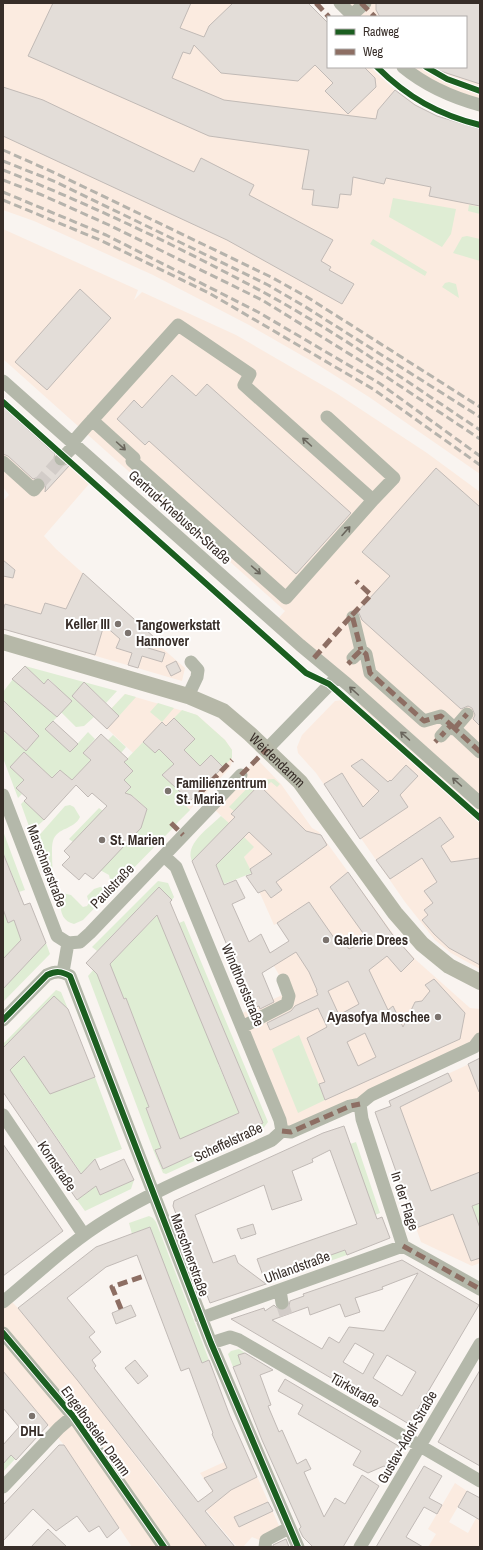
<svg xmlns="http://www.w3.org/2000/svg" width="483" height="1550" font-family="'Archivo Narrow',sans-serif">
<style>
.built{fill:#fbebe0}
.green{fill:#dfedd4}
.building{fill:#e3ddd8;stroke:#c1bab6;fill-rule:evenodd}
.lines{fill:none;stroke-linecap:round;stroke-linejoin:round}
.minor-tunnel{stroke:#d2ccc8;stroke-width:13;stroke-dasharray:13 6;stroke-linecap:butt}
.minor{stroke:#b4b8aa;stroke-width:13}
.major{stroke:#b6b8a8;stroke-width:16}
.rail{stroke:#b6b3ac;stroke-width:3;stroke-dasharray:8 4;stroke-linecap:butt}
.quiet{stroke:#8d6e63;stroke-width:5;stroke-dasharray:10 5;stroke-linecap:butt}
.cycleway-casing{stroke:#fff;stroke-width:8}
.cycleway{stroke:#1b5e20;stroke-width:6}
.oneway{stroke:#69655c}
.poi-dot{fill:#7b736e;stroke:#fff;stroke-width:1.5}
.labels{text-anchor:middle;stroke-width:4;stroke-linejoin:round;paint-order:stroke}
.street-label{font-size:14px;fill:#372d28;stroke:#fff}
.poi-label{font-size:14px;font-weight:bold;fill:#372d28;stroke:#fff;text-anchor:start}
</style>
<rect width="100%" height="100%" fill="#f9f4f0"/>
<path class="built" d="M3 3H308L328 23V67H370L395 90 419 107 437 116 480 129V474L369 397 315 363 249 325 153 275 34 221 3 210Z
M340 3H480V105L403 67H466V17H354Z
M3 229 138 290 134 300 142 292 236 335 336 393 427 453 480 492V969L451 953 435 940 405 902 316 773 298 753 297 747 302 735 335 701 342 700 355 711 365 700 276 621 285 611 3 359Z
M3 407 89 484 44 536 56 549 155 638 154 641 185 668 182 681 3 629V501L9 495 3 487Z
M125 694 197 715 225 740 232 750V762L230 768 175 825 172 822 170 824 173 828 141 826 142 824 139 821 145 815V807L133 796 124 795 131 787 124 780 133 771 124 762 133 753 99 721Z
M257 759 281 784 312 828 319 832 397 939 416 960 470 1008 480 1009V1039L287 1134 238 1015 289 992 271 961 293 947 278 923 274 925 244 857 253 847 211 806Z
M480 1059V1263L472 1266 421 1242 396 1172 394 1114 389 1101Z
M3 1293 18 1308 76 1378 160 1489 208 1547H132L64 1445 3 1371Z
M246 1452 281 1530 259 1540 252 1537 243 1547H237L199 1502 212 1491 200 1473Z
M455 1483 467 1491 449 1522 468 1533 480 1511V1547H428L436 1534 428 1529Z"/>
<path class="green" d="M393 198 456 209 451 234 442 247 389 217Z
M469 205 480 207V214L468 211Z
M467 236 480 239V261L453 253 462 237Z
M373 239 427 272 425 276 370 244Z
M449 282 456 284 459 298 442 287 445 283Z
M25 666 117 691 106 703 84 682 72 696 94 717 84 726 76 727 61 712 71 701 49 679 44 684Z
M13 679 57 717 46 729 70 752 88 732 95 739 88 747 89 749 85 754 91 761 72 780 59 770 53 777 36 779 43 770 24 752 10 767 24 780 17 788 22 794 18 798 3 758V731L26 751 39 736 3 700V692Z
M125 694 136 697 119 716 111 709Z
M158 703 174 708 162 722 150 712Z
M182 710 197 715 225 740 232 750V758L223 767 211 755 200 766 184 750 195 739 174 718Z
M113 735 126 747 121 753 108 740Z
M143 742 155 753 159 749 174 764 163 775 186 798 182 802 190 810 175 825 172 822 170 824 173 828 115 887 111 884 109 875 100 870 141 826 142 824 139 821 145 815V807L133 796 124 795 131 787 124 780 133 771 124 762Z
M274 779 280 784 277 787 271 782 263 789 258 785 234 811 229 807 255 780Z
M24 801 44 820 31 832 21 804Z
M70 805 74 807 80 817C74 830 57 827 53 841 50 850 55 875 50 880L35 840 65 806Z
M99 808 103 811 73 842 69 839Z
M221 816 229 823 192 861C184 844 210 827 221 816Z
M3 831 25 890 19 892 3 852Z
M244 837 254 847 244 857 252 873 224 884 216 865Z
M158 881 168 883 174 897 172 900 159 887 97 951 92 947Z
M100 887 108 888 111 891 83 920 74 924C59 921 59 904 62 893L71 895 83 907 87 906 89 903 87 896 94 889Z
M170 902 173 909 164 913 168 923 177 919 179 923 184 921 268 1122 262 1130 166 1174 163 1173 154 1152 88 976 95 968 149 1107 146 1108 161 1148 155 1151 163 1169 263 1123 179 923 219 1063 218 1064 239 1113 178 1141 179 1136 126 998 124 999 110 964Z
M3 909 8 922 14 920 21 940 3 959Z
M46 943 50 954 3 1002V989Z
M56 990 61 992 68 1009 54 996 3 1048V1044Z
M299 1035 325 1100 298 1113 272 1049Z
M25 1054 95 1077 122 1149 95 1159 87 1167 100 1195 134 1180 131 1189 85 1211 77 1200 92 1189 19 1082 3 1092V1077Z
M356 1142 380 1213 375 1215 350 1144Z
M480 1203V1228L472 1206Z
M149 1216 153 1218 156 1222 209 1360 201 1363 150 1227 132 1234 129 1223Z
M345 1250 347 1255 276 1280 274 1275Z
M239 1349 254 1359 233 1367 228 1354 231 1351Z
M10 1455 15 1459 3 1472V1464Z"/>
<path class="building" d="M53 3H191L180 28 204 37 209 26 233 3H308L328 23V67H364L375 78 376 87 348 114 325 91 333 83 315 65 298 81 221 73 194 45 190 54 183 52 172 78 224 100 376 119 378 110 395 90 415 105 437 116 480 129V206L429 196 431 187 386 178 384 184 353 177 351 195 340 194 338 208 312 205 314 190 302 189 309 150 209 136 28 56Z
M376 3H480V84L434 69V67H466V17H380L376 10Z
M3 87 43 100 194 172 201 158 254 185 249 195 333 240 321 261 331 267 329 270 354 284 342 304 227 240 3 136Z
M80 289 111 318 47 390 15 362Z
M172 375 196 396 207 384 351 513 296 574 149 441 145 445 117 419 134 400 142 408Z
M3 407 55 454 53 461 56 465 59 467 67 464 69 466 45 492 46 482 43 479 39 477 33 479 8 456 3 454Z
M436 468 480 507V726L473 719 475 715 472 708 468 706 461 709 362 620 358 611 390 576 362 552Z
M3 560 15 570 13 578 3 576Z
M83 573 155 638 148 648 165 653 162 662 142 656 138 668 128 665 132 653 116 648 120 639 104 625 95 655 3 629V611L5 604 41 614 45 603 66 609Z
M176 661 181 671 171 676 166 666Z
M25 666 44 684 48 679 72 701 57 717 12 679Z
M84 682 119 716 107 729 72 696Z
M3 700 39 736 26 751 3 730Z
M174 718 195 739 184 750 200 766 211 755 223 767 190 801 162 775 174 764 159 749 155 753 143 742 162 722 166 726Z
M53 721 78 744 70 752 45 729Z
M101 734 128 759 124 762 133 771 124 780 131 787 125 793 131 795 147 809 141 828 93 879 85 873 79 880 62 865 70 857 64 851 107 806 92 793 88 797 76 785 44 820 24 801 27 798 16 788 24 780 10 767 24 752 52 778 60 770 72 780 91 760 83 753Z
M362 759 388 782 390 780 391 781 406 765 418 776 400 795 408 807 360 839 324 784 342 773 363 807 379 791 351 766Z
M259 785 306 831 321 835 327 845 276 882 282 890 271 898 265 890 258 893 246 876 252 874 250 869 272 854 249 832 216 865 224 885 236 880 245 898 232 904 249 942 261 934 270 953 289 941 277 923 309 902 339 945 344 942 349 949 368 940 330 887 348 872 392 934 414 959 401 972 387 956 369 970 388 1010 393 1006 403 1027 415 1002 422 1001 430 991 425 985 434 979 465 1013 460 1039 325 1100 319 1084 325 1082 307 1038 327 1027 318 1008 270 1030 267 1023 291 1011 295 1006 318 995 316 990H317L309 972 296 952 262 973 274 1002 260 1009 259 1006 253 1008 192 861 235 817 231 814ZM348 981 359 1004 339 1015 328 991ZM365 1033 376 1057 358 1066 347 1042Z
M440 817 454 837 441 846 451 862 480 858V965L449 948 434 934 422 920 428 915 424 910 433 903 424 891 437 882 422 858 390 879 376 860Z
M3 853 24 905 30 903 46 943 3 989V959L21 940 14 920 8 923 3 909Z
M159 887 172 900 170 902 263 1123 163 1169 155 1150 161 1148 146 1108 149 1107 97 974 86 963ZM157 915 239 1113 180 1139 126 998 124 999 110 964Z
M54 996 68 1009 95 1077 50 1094 24 1056 10 1070 81 1174 95 1159 100 1170 124 1159 134 1180 100 1195 96 1186 77 1200 3 1092V1048Z
M480 1058V1092H479L468 1064Z
M448 1073 452 1081 400 1107 431 1191 480 1172V1203L472 1206 480 1228V1258L471 1261 453 1214 416 1228 375 1112 391 1106 389 1101Z
M344 1126 377 1219 382 1217 390 1238 347 1255 345 1250 274 1275 276 1280 266 1284 257 1259 357 1224 330 1150 312 1159 313 1162 292 1171 302 1200 272 1210 264 1185 195 1215 213 1263 235 1255 238 1263 266 1284 210 1303 173 1206 174 1201 323 1133Z
M3 1144 63 1231 3 1276Z
M253 1224 256 1234 241 1239 237 1229Z
M150 1227 202 1363 209 1360 230 1416 257 1477 231 1490 205 1511 235 1547H207L78 1381 18 1308 96 1247ZM137 1255 181 1371 189 1368 213 1433 212 1434 227 1468 204 1478 213 1491 198 1502 94 1368 96 1366 92 1360 101 1352 89 1337 95 1332 67 1298 106 1267Z
M402 1260 479 1305 409 1424 231 1319 264 1308 265 1311 274 1305 279 1310 284 1311 289 1306 290 1301 304 1296 303 1294ZM418 1273 384 1331 349 1327 339 1343 329 1337 322 1349 272 1320 308 1307 310 1315 340 1304 345 1317 360 1312 355 1298 383 1289 382 1287ZM355 1343 374 1354 363 1374 343 1362ZM387 1355 416 1372 402 1396 373 1378Z
M131 1305 136 1316 116 1324 112 1313Z
M245 1353 273 1370 260 1375 271 1405 268 1406 279 1432 282 1430 297 1464 306 1459 311 1469 304 1472 324 1517 335 1498 345 1504 362 1475 379 1486 343 1547H313L303 1537 299 1529 301 1527 262 1440 233 1367 241 1364 238 1355Z
M135 1360 148 1376 138 1384 125 1368Z
M480 1370V1466L438 1442Z
M3 1371 48 1425 16 1460 11 1455 3 1464V1445L19 1427 3 1408Z
M285 1379 402 1448 389 1469 384 1466 368 1473 353 1465 361 1451 298 1414 303 1405 278 1391Z
M59 1445H64L119 1528 107 1538 99 1526 89 1532 77 1516 56 1531 33 1509 3 1541V1505Z
M424 1466 442 1476 429 1498 442 1505 437 1514 424 1507 406 1537 423 1547H376Z
M467 1491 480 1498V1520L458 1507Z
M268 1502 273 1511 239 1527 234 1517Z
M48 1529 67 1547H31Z
M286 1539 289 1547H273V1545Z"/>
<g class="lines">
<path class="minor-tunnel" d="M38 485 61 459
M282 1303 286 1315"/>
<path class="minor" d="M340 3 354 17
M352 15 365 3
M403 67C426 86 451 97 480 105
M3 381 300 645 347 684 480 803
M327 417 394 478 373 500
M72 443 86 427 178 325 250 374 244 385 373 500 286 598 132 461 134 458 92 420
M61 459 75 445
M3 462 34 490 38 485
M353 617 361 650
M353 658 361 650 366 654 370 673 424 721 441 716 451 725 441 736
M188 696 197 677 198 670 191 662
M451 725 480 752
M454 729 467 714
M267 749 337 677
M3 795 57 936 68 943
M164 856 176 867 280 1120 282 1131
M68 943 80 942 90 933 241 775
M63 972 68 943
M3 1020 47 975C56 971 61 971 70 976L211 1343 298 1547
M242 1027 287 1004 289 996 283 980
M360 1104 362 1119 403 1246 480 1289
M3 1115 84 1235
M280 1290 282 1303
M3 1302C37 1274 70 1242 108 1219 159 1187 218 1165 272 1140L282 1131 291 1132 350 1106 360 1104 371 1095 474 1047 480 1039
M201 1318 403 1246
M3 1333 73 1416 164 1547
M211 1343 230 1337 239 1340 480 1481
M3 1487 59 1428 73 1416
M265 1547 266 1540 289 1528
M360 1547 480 1344"/>
<path class="major" id="s1" d="M3 642 188 696 223 711 250 734 300 782 395 913 422 944 449 966 480 982"/>
<path class="rail" d="M3 150 55 173 271 277 307 297 480 407
M3 161 56 182 268 285 304 306 480 417
M3 170C92 205 179 247 263 292 338 333 409 383 480 430
M3 180 42 195 109 225 262 300 382 374 480 439
M3 192 106 235 258 312 379 383 480 456
M3 200 100 240 209 293 373 389 480 465"/>
<path class="quiet" d="M316 3 329 17
M361 3 375 17
M352 615 371 595 356 581
M314 658 352 615 361 650
M353 658 361 650 366 654 370 673 424 721 441 716 451 725 441 736
M348 664 351 661
M451 725 480 752
M454 729 467 714
M435 742 437 740
M241 775 267 749
M200 793 232 760
M203 796 212 805
M171 823 183 835
M282 1131 291 1132 350 1106 360 1104
M403 1246 480 1289
M121 1309 112 1287 144 1276"/>
<g class="cycleway-casing">
<path id="cycleway" d="M377 67C407 97 439 115 480 125
M426 67 447 79 480 91
M3 402 306 673 329 684 337 691 480 818
M3 1020 47 975C56 971 61 971 70 976L211 1343 298 1547
M3 1333 73 1416 164 1547"/>
</g>
<use href="#cycleway" class="cycleway"/>
</g>
<defs><path id="oneway-shaft" d="M-6 0H5M1.5-3L5.5 0L1.5 3" fill="none" stroke-width="1.6" stroke-linecap="round" stroke-linejoin="round"/></defs>
<g class="oneway">
<use href="#oneway-shaft" transform="translate(307 442) rotate(-138)"/>
<use href="#oneway-shaft" transform="translate(121 446) rotate(42)"/>
<use href="#oneway-shaft" transform="translate(346 531) rotate(-48)"/>
<use href="#oneway-shaft" transform="translate(256 570) rotate(42)"/>
<use href="#oneway-shaft" transform="translate(354 691) rotate(-138)"/>
<use href="#oneway-shaft" transform="translate(405 736) rotate(-138)"/>
<use href="#oneway-shaft" transform="translate(457 782) rotate(-138)"/>
</g>
<g class="poi-dot">
<circle cx="118" cy="624" r="4"/>
<circle cx="128" cy="633" r="4"/>
<circle cx="168" cy="791" r="4"/>
<circle cx="102" cy="840" r="4"/>
<circle cx="326" cy="940" r="4"/>
<circle cx="438" cy="1017" r="4"/>
<circle cx="32" cy="1416" r="4"/>
</g>
<g class="labels">
<g class="street-label">
<text transform="translate(180 517) rotate(42)" y="5">Gertrud-Knebusch-Straße</text>
<text dy="5" stroke="none"><textPath href="#s1" startOffset="304">Weidendamm</textPath></text>
<text transform="translate(47 866) rotate(69)" y="5">Marschnerstraße</text>
<text transform="translate(112 886) rotate(-46)" y="5">Paulstraße</text>
<text transform="translate(243 985) rotate(67)" y="5">Windthorststraße</text>
<text transform="translate(228 1142) rotate(-25)" y="5">Scheffelstraße</text>
<text transform="translate(57 1166) rotate(56)" y="5">Kornstraße</text>
<text transform="translate(405 1201) rotate(72)" y="5">In der Flage</text>
<text transform="translate(190 1255) rotate(70)" y="5">Marschnerstraße</text>
<text transform="translate(297 1267) rotate(-20)" y="5">Uhlandstraße</text>
<text transform="translate(355 1390) rotate(30)" y="5">Türkstraße</text>
<text transform="translate(96 1431) rotate(54)" y="5">Engelbosteler Damm</text>
<text transform="translate(407 1437) rotate(-60)" y="5">Gustav-Adolf-Straße</text>
</g>
<g class="poi-label">
<text x="110" y="629" text-anchor="end">Keller III</text>
<text x="136" y="630">Tangowerkstatt<tspan x="136" dy="16">Hannover</tspan></text>
<text x="176" y="788">Familienzentrum<tspan x="176" dy="16">St. Maria</tspan></text>
<text x="110" y="845">St. Marien</text>
<text x="334" y="945">Galerie Drees</text>
<text x="430" y="1022" text-anchor="end">Ayasofya Moschee</text>
<text x="32" y="1436" text-anchor="middle">DHL</text>
</g>
</g>
<rect width="483" height="1550" fill="none" stroke="#372d28" stroke-width="8"/>
<rect x="327" y="16" width="140" height="52" fill="#ffffff" stroke="#afaba9"/>
<rect x="335" y="29" width="20" height="6" fill="#1b5e20" stroke="#afaba9"/>
<text x="363" y="36" font-size="12" fill="#372d28">Radweg</text>
<rect x="335" y="49" width="20" height="6" fill="#8d6e63" stroke="#afaba9"/>
<text x="363" y="56" font-size="12" fill="#372d28">Weg</text>
</svg>
